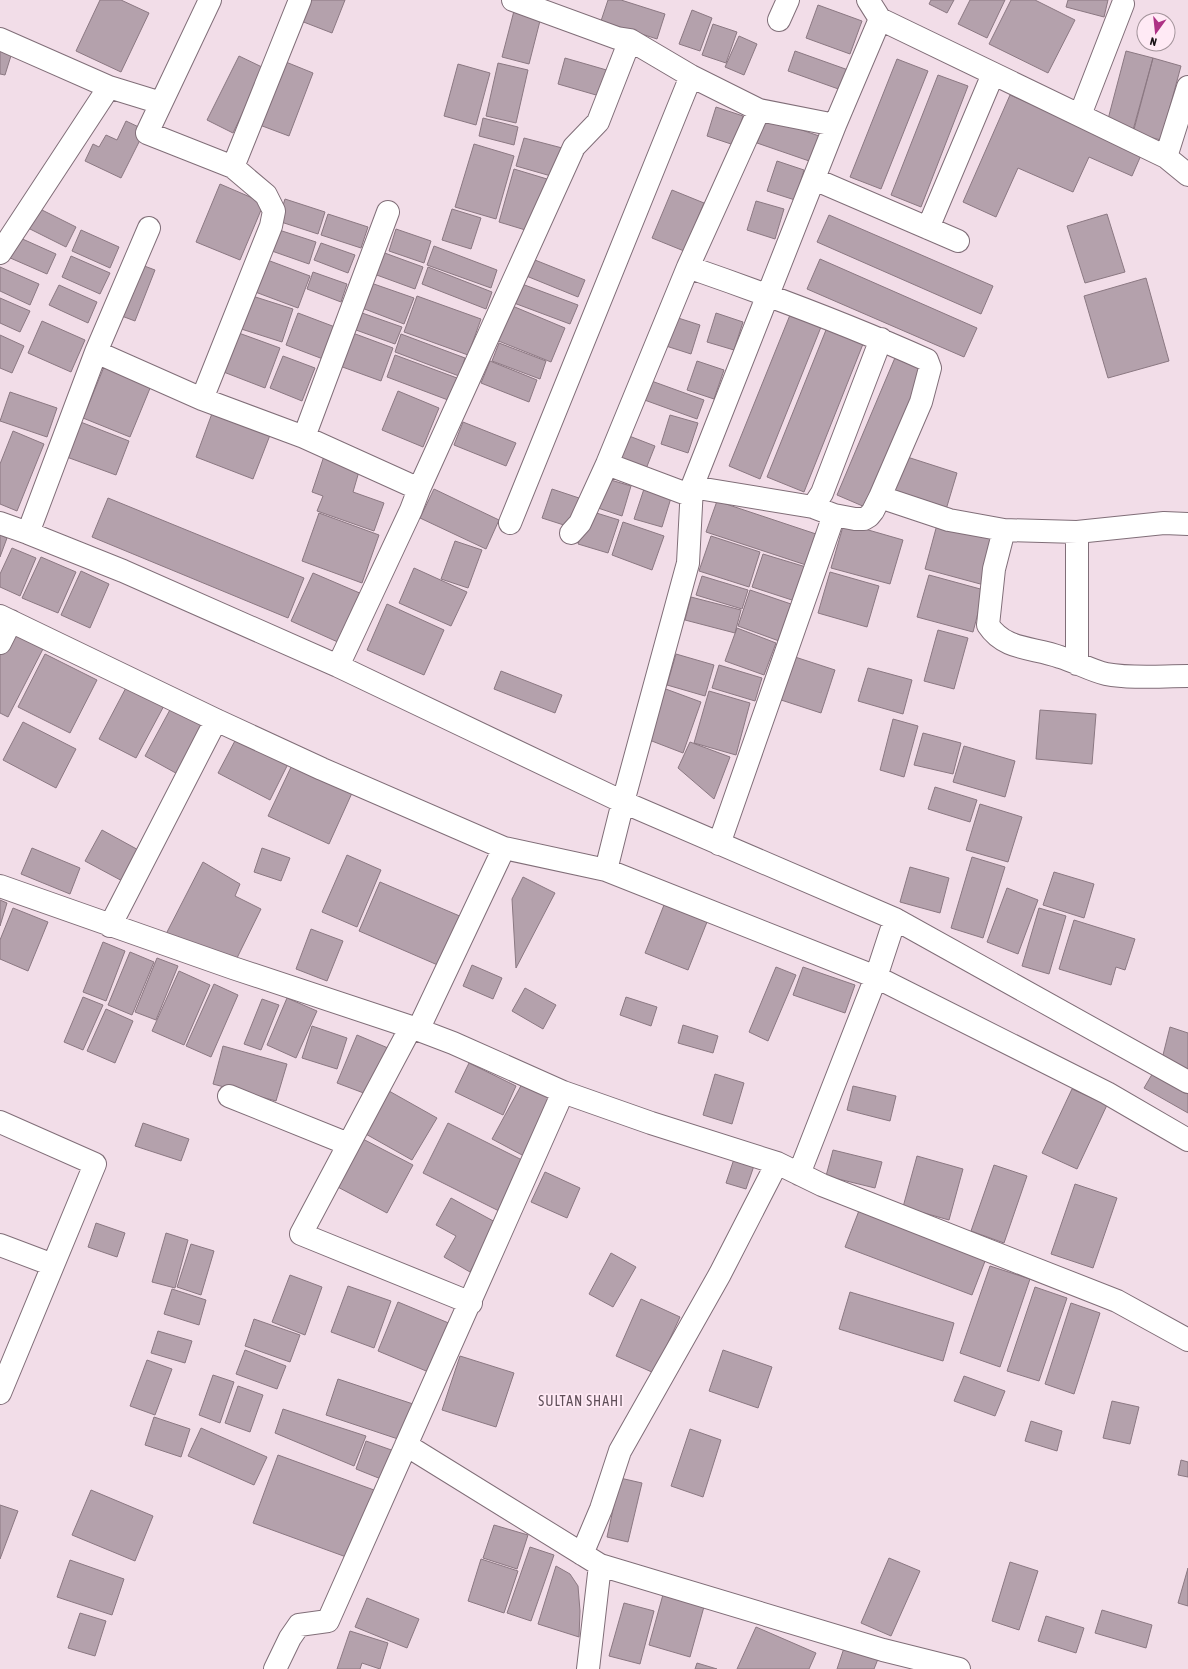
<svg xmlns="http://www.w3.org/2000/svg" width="1188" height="1669" font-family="'Asap Condensed',sans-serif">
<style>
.building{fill:#b4a1ac;stroke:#8b7882}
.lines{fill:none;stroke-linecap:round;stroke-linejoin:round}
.minor-casing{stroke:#806e78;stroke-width:24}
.minor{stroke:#fff;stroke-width:22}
.labels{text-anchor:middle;stroke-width:3.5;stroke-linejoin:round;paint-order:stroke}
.neighbourhood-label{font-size:14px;letter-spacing:1px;fill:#5f4e58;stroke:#ffeaf5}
</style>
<rect width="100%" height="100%" fill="#f2dde8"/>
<path class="building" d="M100 0H121L149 13 121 72 76 51Z
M309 0H345L332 33 301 21Z
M608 0H621L665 14 657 39 601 21Z
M931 0H954L947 13 929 4Z
M970 0H1005L987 38 958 24Z
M1011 0H1035L1075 20 1048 73 989 44Z
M1068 0H1108L1104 17 1066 7Z
M818 5 862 21 850 54 806 38Z
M515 7 542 13 529 64 502 57Z
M692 10 712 18 700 51 679 44Z
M713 24 737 32 726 63 702 55Z
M739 36 757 44 744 75 725 67Z
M0 42 14 46 5 75 0 74Z
M795 51 851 71 844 91 788 71Z
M1126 51 1153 58 1133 130 1107 123Z
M239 56 264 68 233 133 207 120Z
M565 58 610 71 603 97 558 84Z
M1153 58 1181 66 1161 140 1133 133Z
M897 59 928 71 881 189 850 177Z
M281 60 313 73 289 136 257 124Z
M498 63 528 70 516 123 486 116Z
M458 64 490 73 476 125 444 116Z
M938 75 968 86 921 207 891 195Z
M1010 95 1142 153 1132 176 1089 157 1073 192 1018 168 996 217 963 202Z
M716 107 743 116 734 145 707 136Z
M483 118 518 127 514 145 479 136Z
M767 118 825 138 815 163 757 143Z
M126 121 145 130 121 178 85 161 93 144 99 147 106 135 117 140Z
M524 138 566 149 558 178 516 166Z
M474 144 514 156 496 219 455 207Z
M777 161 804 170 795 200 767 191Z
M514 169 547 179 532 232 499 222Z
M220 184 264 203 240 260 196 242Z
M672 190 704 203 684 251 652 238Z
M285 199 325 212 318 234 278 221Z
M756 201 784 209 775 239 747 230Z
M38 208 76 227 66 247 28 228Z
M452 209 481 218 471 249 442 240Z
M328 214 368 227 361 248 321 235Z
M1107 214 1125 272 1085 283 1067 226Z
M829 215 993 286 981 314 817 242Z
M276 229 316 242 309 264 269 250Z
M396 229 431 241 424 263 389 251Z
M81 230 119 247 110 268 72 251Z
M18 237 56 254 47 274 8 257Z
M321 243 355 255 348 273 314 260Z
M434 246 497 270 491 288 427 265Z
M382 252 423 267 415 289 374 274Z
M71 256 110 273 100 294 62 277Z
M262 258 310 276 298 308 250 290Z
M530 258 585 280 578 297 524 275Z
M820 259 977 328 964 357 807 289Z
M139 264 155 270 135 321 119 315Z
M0 267 39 284 30 305 0 291Z
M428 267 492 292 486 309 422 284Z
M313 272 347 284 341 302 307 289Z
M1146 278 1169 361 1108 378 1084 296Z
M371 283 414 298 404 324 362 308Z
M522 284 578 305 570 324 514 303Z
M59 285 97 302 88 323 49 305Z
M246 294 293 309 282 342 235 327Z
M417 296 481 319 468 355 404 332Z
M0 298 30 311 20 332 0 323Z
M510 305 565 328 551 362 496 340Z
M792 310 823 322 760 479 729 466Z
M298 313 335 327 323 359 286 345Z
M362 313 402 327 395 344 356 330Z
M716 313 743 322 734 350 707 342Z
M672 316 700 325 691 354 663 345Z
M42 321 85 340 71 372 28 353Z
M828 325 865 339 804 492 767 477Z
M236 332 280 348 265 388 221 371Z
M350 332 393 348 381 381 337 365Z
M401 334 465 358 459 376 395 352Z
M0 335 24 346 12 373 0 368Z
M499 343 546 361 540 379 492 361Z
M897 353 925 364 865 507 837 495Z
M395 355 457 378 448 400 387 377Z
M283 356 315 368 302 401 270 388Z
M490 361 537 380 529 402 481 383Z
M697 361 724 370 714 399 687 390Z
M106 362 153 381 130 437 83 418Z
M646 379 704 400 697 419 639 398Z
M398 391 439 408 423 447 382 430Z
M10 392 57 408 47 437 0 421Z
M214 408 272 430 253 479 196 457Z
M670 415 698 423 688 453 661 444Z
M78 421 129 441 116 475 64 456Z
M463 422 516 443 506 466 454 445Z
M13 431 44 444 17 511 0 504V464Z
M624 434 655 446 644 474 613 462Z
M901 455 957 473 945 513 888 496Z
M324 456 360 468 353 492 384 503 374 531 317 511 323 496 312 492Z
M604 478 631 486 622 516 595 507Z
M434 489 499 520 486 549 420 518Z
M552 489 579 498 570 527 542 518Z
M644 489 671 498 662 527 634 519Z
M108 498 304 578 288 618 92 537Z
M717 501 819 535 809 566 706 532Z
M590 511 619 520 608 553 578 544Z
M319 513 379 535 362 583 302 561Z
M938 521 997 538 984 585 925 569Z
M623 522 664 536 652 570 612 555Z
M844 523 903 540 890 584 831 568Z
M0 535 7 538 0 557Z
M711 536 760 552 749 587 699 571Z
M455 541 482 550 468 588 441 579Z
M12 548 36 558 20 596 0 587V574Z
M763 554 806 567 795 601 752 587Z
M41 557 76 572 58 613 22 598Z
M414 568 467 592 451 626 399 603Z
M81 571 109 584 90 628 61 615Z
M830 572 879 586 867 627 818 613Z
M313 573 362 594 340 643 291 621Z
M929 575 984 590 973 632 917 617Z
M702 576 748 590 742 609 696 595Z
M750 590 791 604 779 641 738 626Z
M691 597 741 610 735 633 685 620Z
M387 604 444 630 424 675 367 650Z
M737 628 776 643 764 675 725 661Z
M10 629 44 647 8 717 0 713V649Z
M938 630 968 638 954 689 924 681Z
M45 654 97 680 70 733 18 707Z
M676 654 714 665 705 696 667 685Z
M792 656 835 670 821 713 778 699Z
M719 665 762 678 755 701 712 688Z
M868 668 912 680 903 714 858 701Z
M501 671 562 695 555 713 494 689Z
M129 682 166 702 136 758 99 739Z
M663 688 701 702 683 753 644 738Z
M709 691 750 703 736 755 694 743Z
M172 706 211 728 183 777 145 756Z
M1040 710 1096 714 1092 764 1036 759Z
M893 719 918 726 904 777 880 770Z
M23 722 76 749 56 788 3 760Z
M923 733 961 743 953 774 914 765Z
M237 737 288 764 270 800 218 773Z
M690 742 730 757 714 799 678 768Z
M964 746 1015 761 1005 797 953 782Z
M292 765 352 793 329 844 268 816Z
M935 787 977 800 970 822 928 809Z
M980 804 1022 817 1008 862 966 850Z
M102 830 142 852 126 883 85 861Z
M32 848 80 868 70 894 21 874Z
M262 848 290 858 281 881 254 872Z
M347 855 381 870 357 927 322 912Z
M972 857 1005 867 983 938 951 928Z
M203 862 240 884 235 896 261 909 237 958 166 934Z
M910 867 949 878 940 913 900 902Z
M1054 872 1094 884 1084 918 1043 905Z
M523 877 555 893 516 968 512 899Z
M380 882 462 917 440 966 359 931Z
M1007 888 1038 900 1018 954 987 942Z
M0 900 7 903 0 926Z
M664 905 707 922 688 970 645 953Z
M13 908 48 922 28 971 0 959V940Z
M1039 908 1066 916 1049 974 1022 966Z
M1074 920 1135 939 1125 970 1116 967 1111 985 1059 969Z
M311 929 343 941 327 981 296 969Z
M103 942 125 951 106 1001 83 992Z
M130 952 154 962 132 1015 108 1005Z
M157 958 178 966 156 1020 135 1012Z
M472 965 502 978 493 999 463 986Z
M776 967 796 975 768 1041 749 1032Z
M803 967 855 985 845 1013 793 995Z
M179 971 210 985 184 1045 152 1031Z
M214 984 238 995 211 1057 186 1046Z
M525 988 556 1005 543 1029 512 1011Z
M83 997 103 1005 83 1050 64 1042Z
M626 997 657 1007 651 1026 620 1015Z
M287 998 317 1011 296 1058 267 1045Z
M262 999 279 1005 261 1050 244 1044Z
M106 1009 133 1021 115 1063 87 1051Z
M683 1025 718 1036 713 1053 678 1043Z
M312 1026 347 1038 337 1069 302 1058Z
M1170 1027 1188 1033V1071L1162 1059Z
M357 1035 388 1048 369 1095 337 1083Z
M223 1046 287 1064 276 1101 213 1084Z
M469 1063 516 1086 503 1115 455 1092Z
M1154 1071 1188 1091V1113L1144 1088Z
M715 1074 744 1083 732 1124 703 1115Z
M523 1082 555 1099 524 1156 492 1139Z
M853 1086 896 1096 890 1121 847 1110Z
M1072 1089 1107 1105 1077 1169 1042 1153Z
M389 1091 437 1118 412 1160 364 1133Z
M143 1123 189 1139 181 1161 135 1146Z
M448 1123 526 1162 501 1212 423 1173Z
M359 1137 413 1165 387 1213 334 1185Z
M737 1150 757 1157 746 1189 726 1183Z
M833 1150 882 1162 875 1188 826 1176Z
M917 1156 963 1169 949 1220 903 1207Z
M994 1165 1027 1176 1004 1243 971 1231Z
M545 1172 580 1188 567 1218 531 1202Z
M1075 1184 1117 1198 1093 1268 1051 1254Z
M451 1198 497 1223 470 1272 444 1257 456 1236 436 1225Z
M860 1208 987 1256 972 1295 845 1247Z
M96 1223 125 1233 117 1257 88 1247Z
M166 1233 188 1240 175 1288 152 1282Z
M191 1244 214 1251 201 1295 177 1287Z
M611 1253 636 1267 613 1307 589 1294Z
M990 1266 1030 1279 1000 1367 960 1353Z
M290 1275 322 1287 305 1335 272 1322Z
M348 1286 391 1301 374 1348 331 1332Z
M1035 1287 1067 1298 1039 1381 1007 1371Z
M172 1289 206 1300 199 1325 164 1314Z
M850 1292 954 1323 943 1361 839 1329Z
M641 1299 680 1317 654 1373 616 1356Z
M398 1302 451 1324 431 1373 378 1351Z
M1071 1303 1100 1313 1074 1394 1045 1384Z
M254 1319 300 1335 290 1362 245 1346Z
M158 1331 192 1341 185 1363 151 1353Z
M245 1350 286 1366 277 1389 236 1374Z
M723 1350 772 1367 758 1408 709 1391Z
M460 1356 514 1373 496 1427 442 1410Z
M147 1360 172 1369 155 1415 130 1406Z
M213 1375 234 1382 220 1423 199 1415Z
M964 1376 1005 1391 995 1416 954 1401Z
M338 1379 416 1405 404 1441 326 1415Z
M238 1386 263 1395 250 1432 225 1423Z
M1112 1401 1139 1407 1130 1444 1103 1438Z
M283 1409 366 1436 354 1466 275 1433Z
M154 1417 190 1429 181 1457 145 1445Z
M1031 1421 1062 1431 1057 1451 1025 1441Z
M201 1428 267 1457 254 1485 188 1456Z
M690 1429 721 1440 703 1497 671 1486Z
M366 1441 397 1452 386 1481 356 1469Z
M278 1455 374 1490 349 1558 253 1523Z
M1181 1460 1188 1462V1477L1178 1475Z
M620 1478 642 1483 628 1542 607 1537Z
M91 1490 153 1516 135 1561 72 1535Z
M0 1505 18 1511 0 1559Z
M494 1525 528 1535 517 1569 483 1558Z
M530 1547 554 1555 531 1621 507 1613Z
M889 1558 920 1571 891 1636 861 1623Z
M481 1559 518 1571 504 1613 468 1601Z
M70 1560 124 1579 112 1615 57 1597Z
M1010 1562 1038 1571 1019 1630 992 1621Z
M556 1566 570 1574 578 1586 580 1611 579 1637 538 1624Z
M1188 1568V1606L1178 1603Z
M664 1591 705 1603 690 1657 649 1645Z
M367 1598 419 1619 407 1648 355 1627Z
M624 1603 654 1611 640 1664 609 1656Z
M1102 1610 1152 1625 1146 1648 1095 1633Z
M80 1613 106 1621 95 1656 68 1648Z
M1046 1616 1084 1628 1076 1653 1038 1641Z
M756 1627 816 1653 809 1669H737Z
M350 1631 388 1643 380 1669 362 1663 360 1669H337Z
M844 1648 878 1659 874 1669H837Z
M697 1663 717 1669H695Z"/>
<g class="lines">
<g class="minor-casing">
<path id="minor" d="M210 0 147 133 233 167 300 0
M513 0 617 38 630 40 691 76 759 110 835 125
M868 0 880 19
M779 20 788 0
M0 39 109 87
M1080 115 1123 4
M1166 157 1188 87
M814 179 958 241
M928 228 993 74
M0 253 109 87 161 103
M688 267C769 295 849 325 927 360L930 368 921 402 880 497 949 520 1004 530
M96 352 202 399 304 437 419 489
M202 399 271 226 274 211 266 195 233 167
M304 437 388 212
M607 464 692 496
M692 487 813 507 834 515 855 519H864L869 516 873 511 880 497
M813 507 822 493 881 339
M0 523 28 533 123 571 338 666 623 802 895 919 1188 1082
M510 523 691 76
M1188 524 1164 523 1077 532 1004 530 994 569 988 625C1005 651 1034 647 1060 657 1074 661 1092 671 1106 674 1132 679 1161 676 1188 676
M1077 532V664
M28 533 96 352 149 228
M571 533 580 523 607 464 688 267 759 110
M0 616 216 720 322 769 504 848 606 870 876 977 1107 1093 1188 1140
M0 643 11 621
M338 666 411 510 419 489 574 147 598 122 630 40
M719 844 834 515
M606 870 623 802 688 563 692 487 835 125 880 19 1166 157 1188 175
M0 886 233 968 411 1027 453 1043 563 1092 651 1123 777 1163 822 1185 1117 1301 1188 1340
M110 926 216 720
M411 1027 301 1234 471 1303
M418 1030 504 848
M229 1096 348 1144
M0 1122 95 1164 0 1393
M799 1174 876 977 895 919
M0 1245 53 1265
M406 1445 600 1565 883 1650 959 1669
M582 1554 601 1509 620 1451 720 1274 777 1163
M275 1669 290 1638 299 1625 328 1621 563 1092
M588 1669 600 1565"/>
</g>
<use href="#minor" class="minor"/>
</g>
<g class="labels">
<g class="neighbourhood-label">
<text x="581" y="1406">SULTAN SHAHI</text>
</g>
</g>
<g transform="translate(1156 32) rotate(195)"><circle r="19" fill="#ffeaf5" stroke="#a3949b"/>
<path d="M0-3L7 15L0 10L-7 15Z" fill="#ae3285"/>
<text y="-6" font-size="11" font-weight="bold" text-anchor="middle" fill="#181215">N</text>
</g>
</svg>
